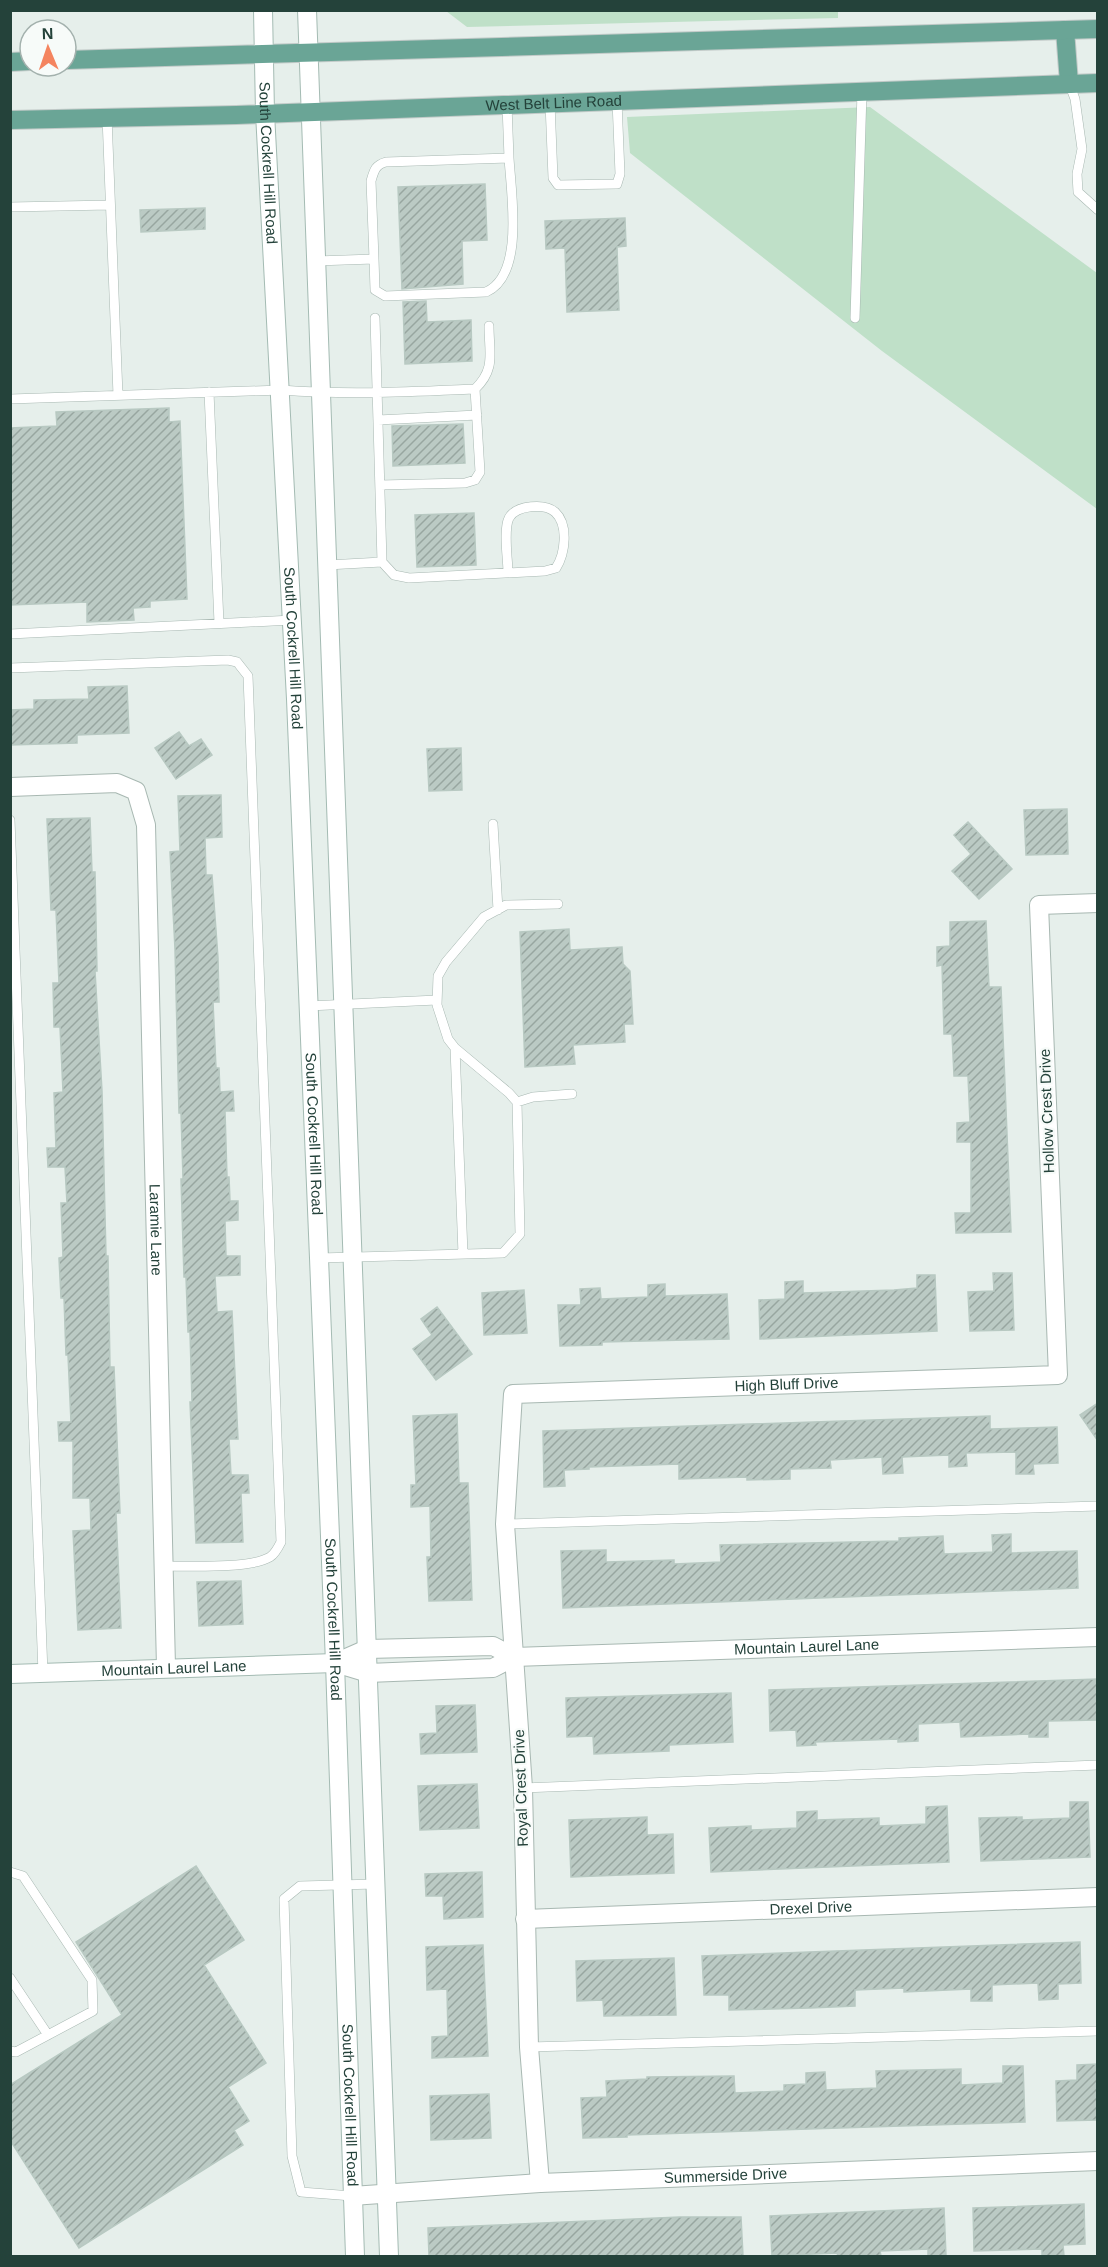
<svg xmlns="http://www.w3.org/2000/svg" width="1108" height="2267" font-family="Arial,sans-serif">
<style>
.green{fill:#bfe0c8}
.building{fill:url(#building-hatch);stroke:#b8c9c2;stroke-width:1.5}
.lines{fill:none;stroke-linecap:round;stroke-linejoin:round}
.lane-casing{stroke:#a8b8b2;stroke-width:10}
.street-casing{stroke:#a8b8b2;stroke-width:20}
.secondary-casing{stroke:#a4bbb3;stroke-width:20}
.primary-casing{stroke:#c2cac8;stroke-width:20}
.lane{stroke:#fff;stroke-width:9}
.street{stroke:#fff;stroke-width:18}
.secondary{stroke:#fff;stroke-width:18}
.primary{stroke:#6aa596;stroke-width:18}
.labels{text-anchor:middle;stroke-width:4.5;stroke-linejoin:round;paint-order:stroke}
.street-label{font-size:15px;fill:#24423a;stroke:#f7fbf9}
</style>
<defs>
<pattern id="building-hatch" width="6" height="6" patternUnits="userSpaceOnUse" patternTransform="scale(1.5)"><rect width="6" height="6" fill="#bbcac4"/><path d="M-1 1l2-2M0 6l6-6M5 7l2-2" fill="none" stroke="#98a6a0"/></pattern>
</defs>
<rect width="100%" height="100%" fill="#e6efeb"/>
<path class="green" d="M838 11V18L467 27 446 11Z
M870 107 1097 273V509L882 351 630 153 627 117Z"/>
<path class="building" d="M485 184 487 240 462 241 463 284 402 289 398 187Z
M205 208V229L141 232 140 210Z
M625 218 626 246 617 247 619 310 567 312 565 248 546 249 545 221Z
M426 301 427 322 471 320 472 361 405 364 403 302Z
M169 408V422L180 421 187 599 150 601V607L133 608 134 620 87 622V602L10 605V428L57 426 56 412Z
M463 424 465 463 393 466 392 426Z
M474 513 476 565 417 567 415 515Z
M127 686 129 733 77 735V743L10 745V710L34 709V700L89 699 88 687Z
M179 732 189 746 201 739 212 755 176 779 155 748Z
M461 748 462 790 429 791 427 749Z
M221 795 222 837 205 838 206 875H212L218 958 219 1002H213L216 1068H219L220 1092 233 1091 234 1111H225L227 1177H229L230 1201H238V1220L225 1221 226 1256H240V1275L215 1276 217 1312 232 1311 238 1439H229L231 1475H248L249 1493H241L243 1542 196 1543 190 1402H192L190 1332H188L186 1277H184L181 1179H183L181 1113H179L175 949 170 852 180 851 178 796Z
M1067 809 1068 854 1026 855 1024 810Z
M90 818 92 872H95L97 971H95L102 1091 106 1256H108L110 1367H114L120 1513H116L121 1628 78 1630 73 1531 91 1530 90 1498H73V1441H59L58 1422H71L68 1355H66L64 1298H61L59 1258 63 1257 61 1203H67L65 1167H48L47 1148H56L54 1093 63 1092 60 1027H54L53 983H59L56 910H51L47 819Z
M968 822 1012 869 979 899 952 871 971 854 954 835Z
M986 921 989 987H1001L1011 1232 956 1233 955 1213H971V1142H957V1123L970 1122 968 1076H954L952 1034H944L942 965 937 966V947L950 946V922Z
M569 929 570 950 622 947 623 964 630 971 633 1024H624L625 1042 573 1045 575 1064 525 1067 520 932Z
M993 1273H1012L1014 1330 970 1331 968 1292 994 1291Z
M917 1275H935L937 1331 760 1339 759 1300 785 1299V1282L803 1281V1293L894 1290 917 1288Z
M665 1284V1296L727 1294 729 1339 602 1342V1345L560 1346 558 1305H581L580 1289 600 1288 601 1299 648 1297V1285Z
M524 1290 527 1333 484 1335 482 1293Z
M437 1307 472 1354 436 1380 413 1349 432 1335 421 1319Z
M1098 1403V1441L1080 1415Z
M457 1414 459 1483H468L472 1600 429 1601 427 1557H431L430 1506 411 1507V1485H416L413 1416Z
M990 1416V1429L1057 1427 1058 1463 1033 1464 1034 1474H1016V1452L966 1453 967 1466 949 1467V1455L902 1457 903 1473 883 1474 882 1457 830 1460 831 1468 790 1469V1479L747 1480V1477L679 1479V1464L589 1467V1469L564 1470 565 1486 544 1487 543 1431Z
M1011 1534V1553L1077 1551 1078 1588 563 1608 561 1551 606 1550V1562L674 1560V1564L721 1562 720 1545 899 1541V1538L943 1536 944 1554 993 1552 992 1535Z
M241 1581 243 1624 199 1626 197 1582Z
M1098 1679V1720L1048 1721V1737H1029V1734L961 1737 960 1722 918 1724V1741L898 1742V1739L815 1742 816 1745 797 1746 796 1730 770 1731 769 1690Z
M731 1693 733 1742 669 1745V1751L594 1754 593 1736 567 1737 566 1698Z
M475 1705 477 1752 421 1754 420 1734 437 1733 436 1706Z
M477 1784 479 1828 420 1830 418 1786Z
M1070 1802H1088L1090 1857 981 1861 979 1818 1022 1817V1820L1070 1818Z
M947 1806 949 1862 711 1872 709 1828 751 1826V1830L797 1828V1812L817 1811V1820L879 1818V1826L926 1824V1807Z
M647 1817V1835L673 1834 674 1873 571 1877 569 1820Z
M196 1866 244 1940 204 1965 266 2063 228 2087 249 2121 234 2130 243 2145 79 2248 10 2140V2085L122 2015 76 1942Z
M482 1872 483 1917 444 1919 443 1896H426L425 1874Z
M1080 1942 1081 1983 1058 1984V1999L1039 2000 1038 1983 992 1985V2001H971V1989L904 1992V1988L855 1990V2006L810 2008 729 2010V1995H704L702 1956Z
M483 1945 488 2056 432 2058V2037L448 2036 447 1989 427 1990 426 1947Z
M674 1958 676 2015 604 2016 603 2000 577 2001 576 1961Z
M1098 2064V2120L1057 2121 1056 2081 1077 2080V2065Z
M1003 2066H1023L1025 2122 627 2135V2137L583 2138 581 2098 607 2097 606 2081 647 2079V2077L734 2076 735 2093 784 2091V2085L806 2084V2073L825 2072 826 2090 877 2088 876 2071 961 2069V2085L1003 2083Z
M489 2094 491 2138 431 2140 430 2096Z
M1084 2204 1085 2244 1063 2245 1064 2256H1042V2249L974 2251 973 2208Z
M944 2208 946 2256H928V2249L880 2251 881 2256H838L837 2253 772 2256 770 2216Z
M680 2217H741L743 2256H429L428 2228Z"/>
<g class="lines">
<g class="lane-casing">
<path id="lane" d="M1069 83 1075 99 1082 149 1077 174 1078 192 1098 210
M550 103 553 178 558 185 617 184 620 174 617 101
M107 117 118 395
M10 207 110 205
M374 259 375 290 385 296 486 292C525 275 511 193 509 158
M316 261 374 259 371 181C374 171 375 165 386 162L509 158 507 105
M375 318 382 562
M855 318 862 92
M475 389C496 369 489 353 489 326
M209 392 219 623
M10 399 281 390C346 395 410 392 475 389L480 472 475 480 465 483 380 485
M378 420 477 415
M327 565 382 562 394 575 409 578 545 571 556 568C565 554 569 525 555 512 545 503 516 505 509 518 503 530 508 559 508 573
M10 634 292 620
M10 668 228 660 237 662 248 676 281 1542C278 1548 275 1554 270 1557 250 1569 189 1566 163 1566
M10 820 43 1673
M493 824 498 910
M308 1006 437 1000
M455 1048 463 1254
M517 1102 533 1097 572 1094
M319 1258 503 1253 520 1234 517 1102 509 1093 455 1048 448 1039 437 1005 438 976 446 962 484 917 506 905 558 904
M505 1524 1098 1506
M523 1788 1098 1765
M10 1872 23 1876 92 1980 93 2011 16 2052 10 2051
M10 1978 48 2035
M529 2047 1098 2031
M352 2196 301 2192 292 2156 284 1899 300 1886 376 1884"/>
</g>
<g class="street-casing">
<g id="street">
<path id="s1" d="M10 787 117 783 136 791 146 825 166 1667"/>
<path id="s2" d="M335 1663 368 1673 493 1668 514 1657 1098 1637"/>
<path d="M335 1663 367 1649 493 1646 514 1657"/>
<path id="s3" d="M525 1919 1098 1897"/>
<path id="s4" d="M540 2183 529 2047 523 1788 505 1524 513 1394 1058 1375 1039 905 1098 903"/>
<path id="s5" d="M352 2196 540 2183 1098 2161"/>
</g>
</g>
<g class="secondary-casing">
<g id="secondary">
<path id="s6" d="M263 10 265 113 296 699 319 1258 335 1663 355 2256"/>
<path d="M307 10 389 2256"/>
<path id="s7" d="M10 1674 335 1663"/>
</g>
</g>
<g class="primary-casing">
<g id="primary">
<path d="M1065 30 1069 83"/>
<path d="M66 60 1098 29"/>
<path d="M10 62 30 61"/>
<path id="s8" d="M10 120 236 115 1098 83"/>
</g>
</g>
<use href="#lane" class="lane"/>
<use href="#street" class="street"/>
<use href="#secondary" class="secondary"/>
<use href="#primary" class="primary"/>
</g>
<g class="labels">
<g class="street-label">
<text dy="5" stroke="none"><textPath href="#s8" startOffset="544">West Belt Line Road</textPath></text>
<text dy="5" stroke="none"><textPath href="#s6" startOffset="153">South Cockrell Hill Road</textPath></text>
<text dy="5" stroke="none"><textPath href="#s6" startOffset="639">South Cockrell Hill Road</textPath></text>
<text transform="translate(1047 1111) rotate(-92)" y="5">Hollow Crest Drive</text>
<text dy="5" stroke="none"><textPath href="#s6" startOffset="1125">South Cockrell Hill Road</textPath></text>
<text dy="5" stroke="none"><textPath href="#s1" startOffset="568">Laramie Lane</textPath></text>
<text dy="5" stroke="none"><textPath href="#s4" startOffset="1064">High Bluff Drive</textPath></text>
<text dy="5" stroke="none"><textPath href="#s6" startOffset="1611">South Cockrell Hill Road</textPath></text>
<text dy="5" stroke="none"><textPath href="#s2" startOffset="476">Mountain Laurel Lane</textPath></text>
<text dy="5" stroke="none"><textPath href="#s7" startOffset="164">Mountain Laurel Lane</textPath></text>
<text transform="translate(521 1788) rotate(-92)" y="5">Royal Crest Drive</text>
<text dy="5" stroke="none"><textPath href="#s3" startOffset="286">Drexel Drive</textPath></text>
<text dy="5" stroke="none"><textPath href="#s6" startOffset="2097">South Cockrell Hill Road</textPath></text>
<text dy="5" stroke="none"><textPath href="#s5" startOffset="374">Summerside Drive</textPath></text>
</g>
</g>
<rect width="1108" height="2267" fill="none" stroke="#24423a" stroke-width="24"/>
<g transform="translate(48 48) rotate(358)"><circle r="28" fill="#f7fbf9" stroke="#a3b1ad" stroke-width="1.5"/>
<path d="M0-4.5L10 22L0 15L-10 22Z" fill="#f4845f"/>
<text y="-9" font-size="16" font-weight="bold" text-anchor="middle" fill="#24423a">N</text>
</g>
</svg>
